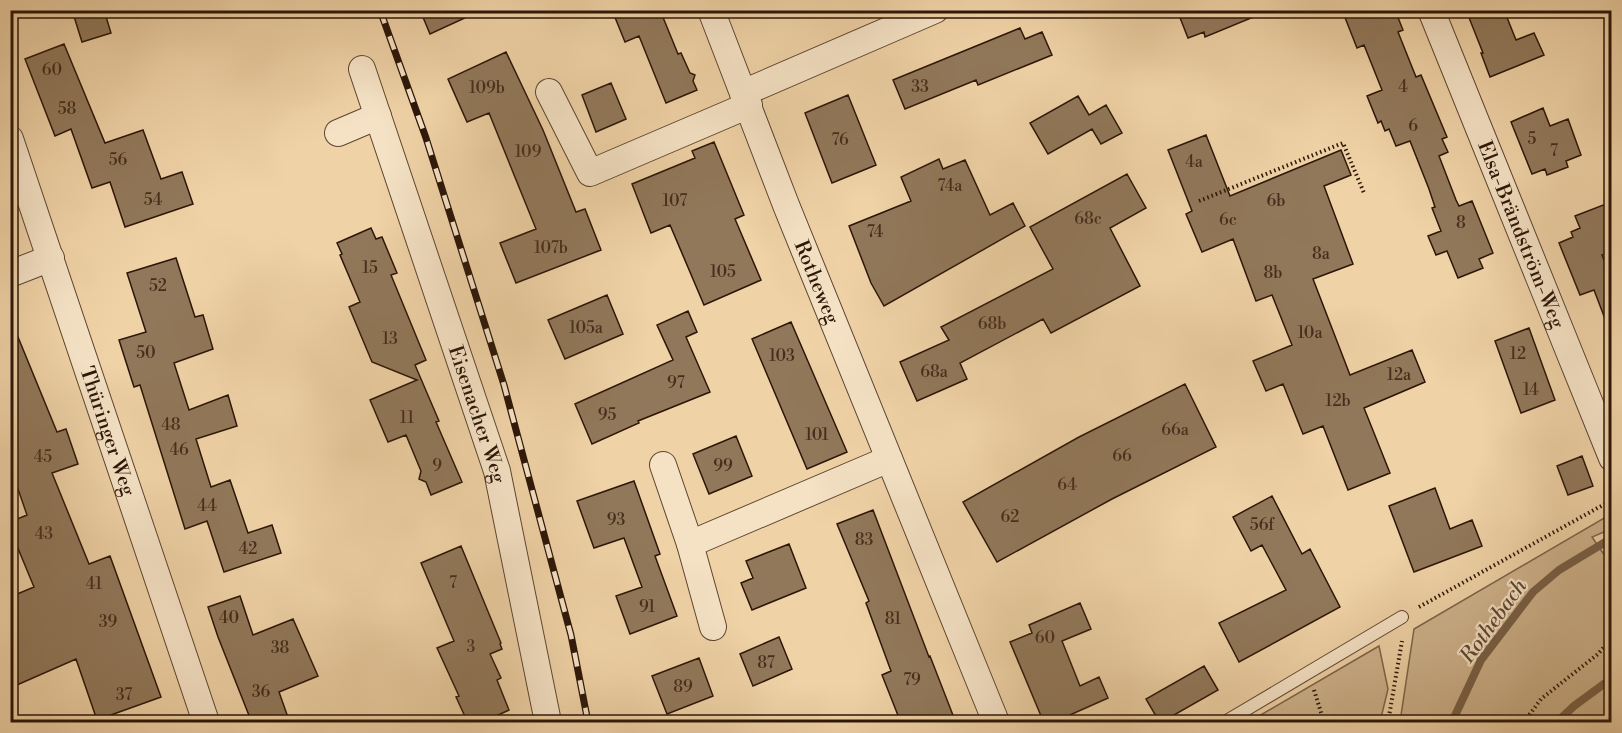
<svg xmlns="http://www.w3.org/2000/svg" width="1622" height="733" font-family="'Libre Bodoni',serif">
<style>
.green{fill:#ceb28b;stroke:#7d644a;stroke-width:1.5}
.lines{fill:none;stroke-linecap:round;stroke-linejoin:round}
.stream{stroke:#796046;stroke-width:8}
.building{fill:#91785a;stroke:#2c1608;stroke-width:1.5}
.service-casing{stroke:#5d4530;stroke-width:14}
.minor-casing{stroke:#5d4530;stroke-width:28}
.path{stroke:#2c1608;stroke-width:4;stroke-dasharray:1.5 3;stroke-linecap:butt}
.service{stroke:#f5e2c5;stroke-width:12}
.minor{stroke:#f5e2c5;stroke-width:26}
.rail-casing{stroke:#2c1608;stroke-width:7}
.rail{stroke:#f5e2c5;stroke-width:4.5;stroke-dasharray:14;stroke-linecap:butt}
.labels{text-anchor:middle;stroke-width:4.5;stroke-linejoin:round;paint-order:stroke}
.number-label{font-size:16px;fill:#452e1c}
.street-label{font-size:20px;fill:#2c1608;stroke:#f5e2c5}
.water-label{font-size:21px;font-style:italic;fill:#604832;stroke:#f5e2c5}
</style>
<rect width="100%" height="100%" fill="#efd2a6"/>
<filter id="stains"><feTurbulence type="fractalNoise" baseFrequency=".00333" numOctaves="4"/><feColorMatrix values="0 0 0 0 .2 0 0 0 0 .09 0 0 0 0 .02 0 0 0 .5 -.17"/></filter>
<radialGradient id="worn" r=".72"><stop offset=".6" stop-color="#630" stop-opacity="0"/><stop offset="1" stop-color="#630" stop-opacity=".3"/></radialGradient>
<path class="green" d="M1611 514V529L1592 537 1607 559 1611 561V722H1400L1414 629Z
M1379 646 1388 689 1380 722H1252V720Z"/>
<g class="lines">
<path class="stream" d="M1452 722 1481 660 1533 592 1559 570 1612 538
M1557 722 1574 706 1612 678"/>
</g>
<path class="building" d="M72 10H104L111 33 82 42Z
M420 10H482L430 34Z
M612 10H660L678 54 681 53 690 73 695 75 693 81 697 90 666 103 639 36 625 42Z
M1177 10H1268V11L1205 37 1204 32 1188 38Z
M1342 10H1395L1403 30 1398 32 1416 77 1421 75 1447 137 1442 139 1448 152 1439 156 1456 200 1459 206 1472 201 1493 253 1479 259 1483 268 1458 278 1447 251 1436 255 1428 236 1441 231 1432 208 1435 207 1429 189 1410 141 1396 146 1389 129 1385 131 1381 121 1378 123 1367 96 1382 90 1364 45 1357 48Z
M1466 10H1504L1516 40 1534 33 1544 55 1490 77 1481 53H1483Z
M1020 28 1025 39 1042 32 1052 55 978 85 976 80 905 109 893 80Z
M64 44 105 143 143 130 161 179 182 172 193 204 125 227 110 182 92 188 71 129 55 136 25 59Z
M506 52 543 130 576 212 585 209 601 250 516 283 500 243 536 229 489 113 467 122 448 79Z
M611 83 626 119 596 132 582 95Z
M848 95 876 165 832 183 805 113Z
M1078 96 1089 115 1106 105 1122 133 1101 144 1092 129 1048 154 1030 123Z
M1543 108 1550 126 1568 119 1581 155 1566 161 1568 167 1547 175 1545 169 1532 174 1511 122Z
M1206 135 1230 196 1341 150 1351 175 1324 186 1353 264 1313 279 1350 375 1412 350 1425 382 1364 408 1390 473 1348 490 1323 426 1303 434 1283 384 1266 391 1253 361 1292 345 1272 295 1256 301 1233 239 1202 252 1186 214 1192 211 1168 150Z
M714 142 744 215 735 219 761 280 704 305 670 225 651 233 632 184 695 158 692 151Z
M939 159 943 169 965 160 990 215 1013 203 1025 226 884 306 871 283 849 226 911 201 901 177Z
M1127 174 1146 208 1110 228 1140 286 1051 333 1043 319 960 363 967 379 917 401 900 362 949 340 941 327 1053 269 1030 227Z
M1611 202V252L1602 255 1611 278 1610 332 1594 290 1580 295 1559 243 1573 237 1571 232 1580 228 1575 216Z
M371 228 376 239 382 237 397 273 391 275 426 360 415 365 439 421 436 422 462 482 431 495 426 482 419 479 421 471 406 435 388 442 370 400 417 380 372 362 349 307 360 302 340 255 342 254 337 243Z
M176 258 195 317 203 315 213 349 174 363 189 410 228 395 237 426 196 439 211 487 230 480 248 533 272 525 281 553 224 572 207 521 185 529 140 385 134 387 119 340 146 332 127 273Z
M607 295 623 334 565 359 548 320Z
M688 311 697 332 686 337 710 392 638 421 639 423 592 444 575 404 673 360 657 325Z
M11 320 57 432 66 429 78 464 52 473 89 564 110 556 161 697 97 720 76 659 10 688V597L34 587 10 529V522L27 515 10 466Z
M791 322 847 452 807 469 752 339Z
M1529 328 1555 400 1521 413 1495 341Z
M1185 384 1216 447 1112 499 997 562 963 502 1079 437Z
M736 436 752 476 709 494 693 454Z
M1582 456 1593 486 1568 495 1557 466Z
M634 481 660 554 655 556 677 616 630 634 616 596 642 587 624 538 594 548 577 501Z
M1435 488 1450 529 1472 520 1482 546 1414 572 1389 506Z
M1272 496 1302 554 1310 549 1340 607 1239 662 1219 623 1286 590 1262 545 1251 551 1233 517Z
M873 510 929 657 930 656 956 723H901L882 675 891 671 866 603 869 601 837 524Z
M789 544 806 588 752 610 741 583 753 578 746 561Z
M461 546 501 643 500 644 502 649 490 654 501 678 497 680 509 710 481 723H468L456 697 459 696 437 648 454 641 421 563Z
M240 596 253 635 293 619 318 676 279 692 290 723H252L218 637 208 607Z
M1080 603 1091 629 1062 641 1080 686 1099 677 1108 698 1052 723H1044L1010 642 1032 633 1029 625Z
M779 637 792 669 753 686 740 654Z
M699 658 713 696 667 714 652 676Z
M1204 666 1218 690 1160 723 1146 699Z"/>
<g class="lines">
<g class="service-casing">
<path id="service" d="M1225 722 1402 617"/>
</g>
<g class="minor-casing">
<g id="minor">
<path id="s1" d="M711 10 786 205 996 722"/>
<path id="s2" d="M1431 10 1612 458"/>
<path id="s3" d="M362 69 497 471 548 722"/>
<path d="M549 92 590 173 749 105"/>
<path d="M743 93 935 10"/>
<path d="M338 133 378 116"/>
<path id="s4" d="M10 139 206 722"/>
<path d="M10 274 51 258"/>
<path d="M663 465 690 544 713 627"/>
<path d="M690 544 889 459"/>
</g>
</g>
<path class="path" d="M1199 201 1343 143 1364 193
M1419 607 1612 500
M1314 690 1324 722
M1388 722 1402 641
M1524 722 1541 699 1598 654 1612 638
M1600 722 1612 715"/>
<use href="#service" class="service"/>
<use href="#minor" class="minor"/>
<g class="rail-casing">
<path id="rail" d="M380 10 426 138 504 385 571 635 588 722"/>
</g>
<use href="#rail" class="rail"/>
</g>
<g class="labels">
<g class="number-label">
<text x="52" y="75">60</text>
<text x="920" y="92">33</text>
<text x="1403" y="92">4</text>
<text x="487" y="93">109b</text>
<text x="67" y="114">58</text>
<text x="1413" y="131">6</text>
<text x="1532" y="144">5</text>
<text x="840" y="145">76</text>
<text x="1554" y="156">7</text>
<text x="528" y="157">109</text>
<text x="118" y="165">56</text>
<text x="1194" y="167">4a</text>
<text x="950" y="191">74a</text>
<text x="153" y="205">54</text>
<text x="675" y="206">107</text>
<text x="1276" y="206">6b</text>
<text x="1088" y="224">68c</text>
<text x="1228" y="225">6c</text>
<text x="1461" y="228">8</text>
<text x="875" y="237">74</text>
<text x="551" y="253">107b</text>
<text x="1321" y="259">8a</text>
<text x="370" y="273">15</text>
<text x="723" y="277">105</text>
<text x="1273" y="278">8b</text>
<text x="158" y="291">52</text>
<text x="992" y="329">68b</text>
<text x="586" y="333">105a</text>
<text x="1310" y="338">10a</text>
<text x="390" y="344">13</text>
<text x="146" y="358">50</text>
<text x="1518" y="359">12</text>
<text x="782" y="361">103</text>
<text x="934" y="377">68a</text>
<text x="1399" y="380">12a</text>
<text x="676" y="388">97</text>
<text x="1531" y="395">14</text>
<text x="1338" y="406">12b</text>
<text x="607" y="420">95</text>
<text x="407" y="423">11</text>
<text x="171" y="430">48</text>
<text x="1175" y="435">66a</text>
<text x="817" y="440">101</text>
<text x="179" y="455">46</text>
<text x="1122" y="461">66</text>
<text x="43" y="462">45</text>
<text x="437" y="471">9</text>
<text x="723" y="471">99</text>
<text x="1067" y="490">64</text>
<text x="207" y="511">44</text>
<text x="1010" y="522">62</text>
<text x="616" y="525">93</text>
<text x="1262" y="530">56f</text>
<text x="44" y="539">43</text>
<text x="864" y="545">83</text>
<text x="248" y="554">42</text>
<text x="453" y="588">7</text>
<text x="94" y="589">41</text>
<text x="647" y="612">91</text>
<text x="229" y="623">40</text>
<text x="893" y="624">81</text>
<text x="108" y="627">39</text>
<text x="1045" y="643">60</text>
<text x="471" y="652">3</text>
<text x="280" y="653">38</text>
<text x="766" y="668">87</text>
<text x="912" y="685">79</text>
<text x="683" y="692">89</text>
<text x="261" y="697">36</text>
<text x="124" y="700">37</text>
</g>
<g class="street-label">
<text dy="7" stroke="none"><textPath href="#s2" startOffset="242">Elsa-Brändström-Weg</textPath></text>
<text dy="7" stroke="none"><textPath href="#s1" startOffset="292">Rotheweg</textPath></text>
<text dy="7" stroke="none"><textPath href="#s3" startOffset="364">Eisenacher Weg</textPath></text>
<text dy="7" stroke="none"><textPath href="#s4" startOffset="308">Thüringer Weg</textPath></text>
</g>
<g class="water-label">
<text transform="translate(1493 621) rotate(-54)" y="7">Rothebach</text>
</g>
</g>
<rect width="1622" height="733" fill="none" stroke="#efd2a6" stroke-width="36"/>
<rect x="12" y="12" width="1598" height="709" fill="none" stroke="#2c1608" stroke-width="3"/>
<rect x="18" y="18" width="1586" height="697" fill="none" stroke="#2c1608" stroke-width="1.5"/>
<rect width="100%" height="100%" filter="url(#stains)"/>
<rect width="100%" height="100%" fill="url(#worn)"/>
</svg>
